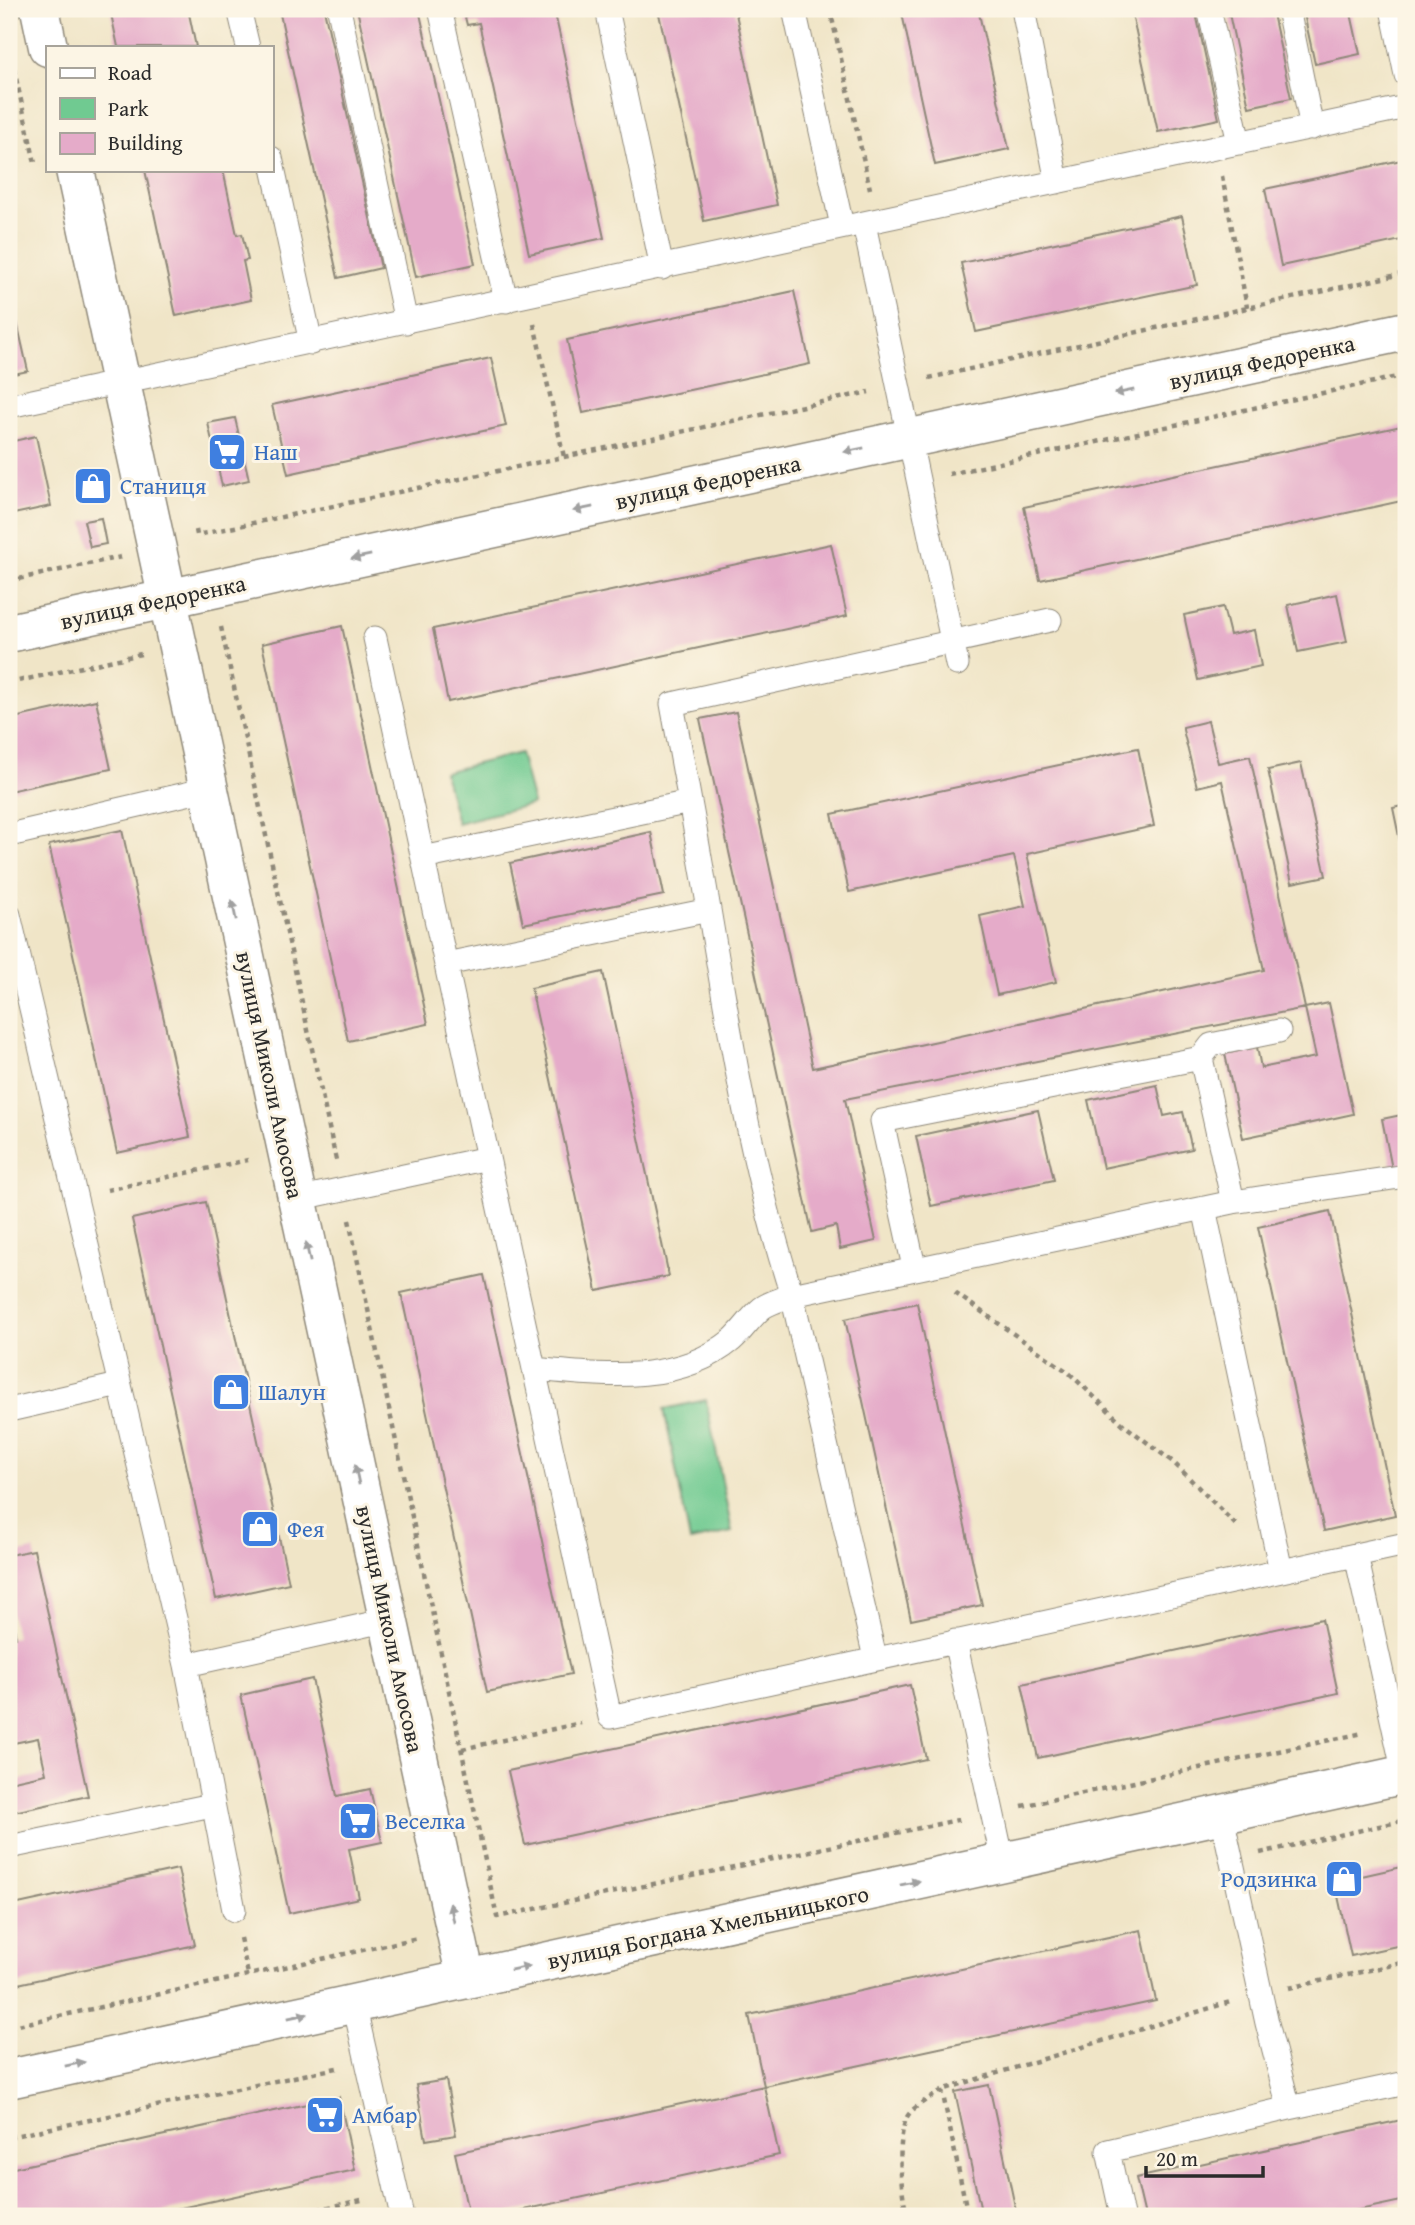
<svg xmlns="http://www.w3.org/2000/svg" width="1415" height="2225" font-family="'Gentium Book Plus',serif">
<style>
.green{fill:#70ca91;stroke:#4e7a5e;stroke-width:2}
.building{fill:#e5abc9}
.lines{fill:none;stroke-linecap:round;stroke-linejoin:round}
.lane-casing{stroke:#8e8879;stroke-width:25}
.street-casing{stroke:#8e8879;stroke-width:41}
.secondary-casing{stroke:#8e8879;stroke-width:41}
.path{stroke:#8e8879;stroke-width:4.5;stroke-dasharray:5 5;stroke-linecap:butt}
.lane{stroke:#fff;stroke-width:23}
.street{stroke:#fff;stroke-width:38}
.secondary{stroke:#fff;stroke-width:38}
.oneway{fill:#a0a0a0}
.labels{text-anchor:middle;stroke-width:6;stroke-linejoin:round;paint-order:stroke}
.street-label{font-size:23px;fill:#2b2b2b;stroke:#fcf5e5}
.shop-label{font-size:23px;fill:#366cbe;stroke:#fcf5e5;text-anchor:start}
</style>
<rect width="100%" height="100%" fill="#fcf5e5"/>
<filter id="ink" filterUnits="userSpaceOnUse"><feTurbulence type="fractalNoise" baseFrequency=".0143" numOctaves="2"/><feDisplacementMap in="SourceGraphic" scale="14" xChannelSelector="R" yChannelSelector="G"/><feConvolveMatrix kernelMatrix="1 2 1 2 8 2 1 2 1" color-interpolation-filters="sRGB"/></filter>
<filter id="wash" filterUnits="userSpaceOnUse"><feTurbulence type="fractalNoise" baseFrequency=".00686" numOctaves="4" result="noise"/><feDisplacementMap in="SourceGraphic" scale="28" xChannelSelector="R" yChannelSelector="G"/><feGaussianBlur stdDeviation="1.57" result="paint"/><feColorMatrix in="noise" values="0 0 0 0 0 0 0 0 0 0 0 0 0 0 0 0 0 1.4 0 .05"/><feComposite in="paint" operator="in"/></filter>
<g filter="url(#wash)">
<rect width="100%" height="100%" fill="#f0e5c7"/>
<path class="green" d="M520 753 533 804 457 823 444 772Z
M706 1400 732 1532 690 1541 664 1409Z"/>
<g id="blocks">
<path class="building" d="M110 9H188L196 47H118Z
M307 9H324L381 268 338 278 280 14Z
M357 9H419L475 264 416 277Z
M463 9H554L604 238 529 254 479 23 467 25Z
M658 9H735L777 205 704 221Z
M901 9H978L1009 149 935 165Z
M1131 9H1195L1219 119 1158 132Z
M1228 9H1272L1291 98 1249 107Z
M1303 9H1350L1360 54 1315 64Z
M1406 159V239L1281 266 1265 189Z
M145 170H223L237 235 242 234 248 260 243 261 251 300 176 316Z
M1182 216 1197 285 976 332 961 263Z
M9 286 28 371 9 375Z
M794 291 810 364 583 413 567 340Z
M491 358 506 426 288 474 272 405Z
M235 418 249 480 222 486 208 423Z
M1406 425V500L1040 580 1024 507Z
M36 436 51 506 9 515V442Z
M101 518 106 544 90 547 84 521Z
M831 544 847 616 448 702 433 629Z
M1337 594 1347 642 1298 652 1288 605Z
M1223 607 1230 635 1254 630 1261 666 1198 680 1184 615Z
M342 626 428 1024 348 1041 262 644Z
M96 700 111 769 9 791V719Z
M736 712 813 1068 1264 970 1222 781 1197 787 1183 730V727L1208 721 1218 763 1250 756 1305 1008 845 1099 876 1241 840 1249 836 1226 812 1232 700 719Z
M1138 748 1154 826 1027 854 1056 982 997 995 980 916 1025 906 1014 856 849 892 832 814Z
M1301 763 1326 876 1292 883 1268 770Z
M1406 805V865H1405L1393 808Z
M122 830 190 1137 117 1153 49 845Z
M651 832 664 895 523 924 510 863Z
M603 972 669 1276 597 1291 531 988Z
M1329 1003 1353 1114 1243 1138 1225 1054 1257 1047 1261 1068 1316 1057 1305 1008Z
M1157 1085 1164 1116 1183 1112 1192 1149 1103 1168 1088 1100Z
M1038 1110 1054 1180 931 1206 916 1136Z
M1406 1114V1166L1392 1169 1382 1119Z
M206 1202 289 1583 216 1599 132 1219Z
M1330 1211 1395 1515 1324 1531 1258 1227Z
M484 1275 571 1674 487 1692 401 1293Z
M917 1303 982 1605 911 1620 845 1319Z
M34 1550 88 1796 9 1813V1782L46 1774 38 1738 9 1744V1638L16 1637 9 1602V1555Z
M1322 1619 1338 1693 1038 1758 1022 1684Z
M312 1679 337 1796 370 1789 382 1842 349 1849 359 1898 289 1913 241 1695Z
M910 1685 926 1759 525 1845 508 1771Z
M1406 1866V1944L1351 1956 1335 1882Z
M178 1869 195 1945 9 1986V1906Z
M1141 1930 1156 2001 764 2086 779 2155 495 2216H469L455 2153 764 2086 749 2015Z
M446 2080 456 2135 426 2140 416 2085Z
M989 2085 1017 2216H982L955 2092Z
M339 2097 355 2170 144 2216H9V2169Z
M1406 2119V2200L1331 2216H1145L1136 2178Z"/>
</g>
</g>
<g filter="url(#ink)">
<use href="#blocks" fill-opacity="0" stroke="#8e8879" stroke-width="2"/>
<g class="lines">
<g class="lane-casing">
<path id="lane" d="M239 9 248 47
M339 9 406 322
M440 9 506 301
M607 9 662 268
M794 9 842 226
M1023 9 1057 182
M1209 9 1239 143
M1288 9 1312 128
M1392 9 1406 75
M271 158 311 343
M864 224 957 664
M9 406 1406 107
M375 638 488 1158
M9 835 208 789
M423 858 690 802 672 704 1050 620
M9 915 186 1665 234 1910
M446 964 709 910
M1201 1058 1211 1045 1279 1031
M297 1199 488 1158 610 1717 1406 1544
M1204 1208 1281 1571
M914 1267 882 1121 1201 1058 1233 1202
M534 1369C601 1375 676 1386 732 1340 743 1330 751 1317 762 1308 770 1302 783 1299 792 1295 740 1135 721 966 690 802
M9 1410 119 1385
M1356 1555 1404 1774
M955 1641 1003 1862
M875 1658 792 1295 1233 1202 1406 1176
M186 1665 388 1620
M1221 1812 1267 2023 1289 2108 1406 2083
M9 1847 212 1805
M354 2004 402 2216
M1122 2216 1108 2151 1289 2108"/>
</g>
<g class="street-casing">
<path id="street" d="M9 633 1406 331"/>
</g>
<g class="secondary-casing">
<path id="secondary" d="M40 9 48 47
M75 170 466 1979
M9 2079 1406 1774"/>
</g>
<path class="path" d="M830 9 870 189
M14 69 35 163
M1222 176 1247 307
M534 324 564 457
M929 378 1406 273
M949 474 1406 375
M196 530 197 535 869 392
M9 581 121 557
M221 627 336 1160
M9 683 141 654
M107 1190 248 1160
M349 1220 497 1917 962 1819
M955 1293 1068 1372 1124 1425 1173 1462 1239 1528
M462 1749 581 1723
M1022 1806 1363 1733
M1260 1853 1406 1820
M240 1938 248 1974
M1289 1988 1406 1962
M9 2027 418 1938
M942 2090 968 2216
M9 2137 337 2068
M288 2216 366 2199
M907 2216C901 2192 896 2140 907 2117 912 2107 932 2097 942 2090L1230 2002"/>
<use href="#lane" class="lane"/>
<use href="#street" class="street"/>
<use href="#secondary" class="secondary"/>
</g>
<defs><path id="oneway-solid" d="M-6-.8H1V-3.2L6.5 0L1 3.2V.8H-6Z" transform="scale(1.75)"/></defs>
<g class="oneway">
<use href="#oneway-solid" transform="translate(1124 392) rotate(168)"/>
<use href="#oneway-solid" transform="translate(854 450) rotate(168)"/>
<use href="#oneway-solid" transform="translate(583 509) rotate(168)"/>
<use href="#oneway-solid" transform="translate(361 557) rotate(168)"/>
<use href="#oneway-solid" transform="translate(234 910) rotate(-102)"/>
<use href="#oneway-solid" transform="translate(308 1252) rotate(-102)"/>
<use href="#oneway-solid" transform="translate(357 1475) rotate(-102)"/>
<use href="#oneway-solid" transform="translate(910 1883) rotate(-12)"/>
<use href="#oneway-solid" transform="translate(452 1913) rotate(-102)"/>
<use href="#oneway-solid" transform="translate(520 1968) rotate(-12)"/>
<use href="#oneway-solid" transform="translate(298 2016) rotate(-12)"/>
<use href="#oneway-solid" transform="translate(75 2064) rotate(-12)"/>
</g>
</g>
<defs>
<g id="supermarket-square" transform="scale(2.0125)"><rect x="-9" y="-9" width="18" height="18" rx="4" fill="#3f7fe0" stroke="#fcf5e5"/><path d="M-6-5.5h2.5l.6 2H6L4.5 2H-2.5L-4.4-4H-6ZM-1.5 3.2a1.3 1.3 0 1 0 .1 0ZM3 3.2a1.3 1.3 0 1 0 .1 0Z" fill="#fff"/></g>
<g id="shop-square" transform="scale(2.0125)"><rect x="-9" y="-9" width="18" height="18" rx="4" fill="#3f7fe0" stroke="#fcf5e5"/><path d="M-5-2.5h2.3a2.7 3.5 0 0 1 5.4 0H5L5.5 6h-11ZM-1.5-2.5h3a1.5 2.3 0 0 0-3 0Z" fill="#fff"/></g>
</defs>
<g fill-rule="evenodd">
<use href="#supermarket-square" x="227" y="452"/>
<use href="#shop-square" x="93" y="486"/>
<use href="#shop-square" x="231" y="1392"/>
<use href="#shop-square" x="260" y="1529"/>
<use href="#supermarket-square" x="358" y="1821"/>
<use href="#shop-square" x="1344" y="1879"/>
<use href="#supermarket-square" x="325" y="2115"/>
</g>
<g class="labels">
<g class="street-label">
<text transform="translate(1262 362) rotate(-12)" y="8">вулиця Федоренка</text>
<text transform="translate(708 482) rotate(-12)" y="8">вулиця Федоренка</text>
<text transform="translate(153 602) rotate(-12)" y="8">вулиця Федоренка</text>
<text transform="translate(270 1075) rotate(78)" y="8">вулиця Миколи Амосова</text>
<text transform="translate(390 1629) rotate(78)" y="8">вулиця Миколи Амосова</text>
<text transform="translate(708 1927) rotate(-12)" y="8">вулиця Богдана Хмельницького</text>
</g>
<g class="shop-label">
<text x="254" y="460">Наш</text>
<text x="120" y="494">Станиця</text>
<text x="258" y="1400">Шалун</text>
<text x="287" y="1537">Фея</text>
<text x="385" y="1829">Веселка</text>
<text x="1317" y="1887" text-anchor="end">Родзинка</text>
<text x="352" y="2123">Амбар</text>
</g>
</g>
<rect width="1415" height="2225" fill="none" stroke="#fcf5e5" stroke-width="35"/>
<rect x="46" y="46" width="228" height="126" fill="#fcf5e5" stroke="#a8a49b" stroke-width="2"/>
<rect x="60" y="68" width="35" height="10" fill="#ffffff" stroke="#a8a49b" stroke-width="2"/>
<text x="108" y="80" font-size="21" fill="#2b2b2b">Road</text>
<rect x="60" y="98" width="35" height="21" fill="#70ca91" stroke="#a8a49b" stroke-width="2"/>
<text x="108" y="116" font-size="21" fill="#2b2b2b">Park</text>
<rect x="60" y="133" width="35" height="21" fill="#e5abc9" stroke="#a8a49b" stroke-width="2"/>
<text x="108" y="150" font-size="21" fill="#2b2b2b">Building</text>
<path d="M1146 2166v10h117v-10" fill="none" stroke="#2b2b2b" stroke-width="3.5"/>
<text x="1156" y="2166" font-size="21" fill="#2b2b2b" stroke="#fcf5e5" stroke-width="5" paint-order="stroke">20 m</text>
</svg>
